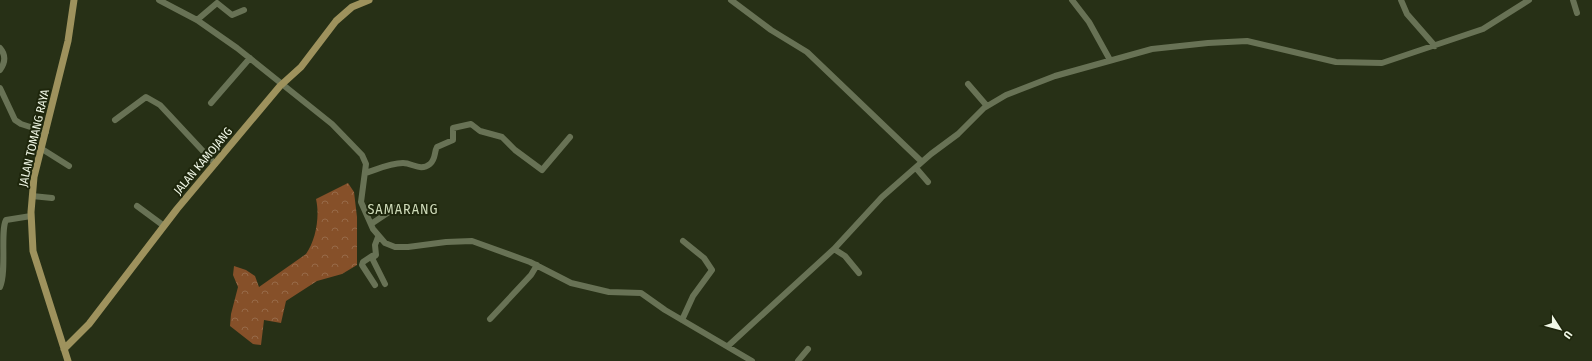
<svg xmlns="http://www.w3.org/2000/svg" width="1592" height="361" font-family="'Fira Sans Condensed',sans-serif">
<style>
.forest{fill:url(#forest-crowns)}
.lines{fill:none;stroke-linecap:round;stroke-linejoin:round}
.minor{stroke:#687255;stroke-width:6}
.major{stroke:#9e925d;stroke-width:7}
.labels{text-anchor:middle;stroke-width:4;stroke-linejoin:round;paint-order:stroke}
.street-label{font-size:12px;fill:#f0f7e6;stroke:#1e260c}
.quarter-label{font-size:14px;letter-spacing:1px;fill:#cedab9;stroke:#1e260c}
</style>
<defs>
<pattern id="forest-crowns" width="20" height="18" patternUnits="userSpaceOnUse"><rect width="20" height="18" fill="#865029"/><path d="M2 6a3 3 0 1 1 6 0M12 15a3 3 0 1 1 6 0" fill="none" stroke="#976a48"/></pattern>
</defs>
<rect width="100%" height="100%" fill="#273016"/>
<path class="forest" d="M348 183 354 192 357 217V265L342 274 317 281 286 301 281 323 264 320 261 345 253 344 230 326 231 314 238 287 233 275 234 266 246 270 255 276 259 287 306 254C316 240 320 216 316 199Z"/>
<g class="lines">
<path class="minor" d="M159 0 197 20 237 48 332 124 362 155 366 164 361 202 373 229 385 243 395 247H408L446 242 472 241 530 262 571 283 609 292 641 293 665 310 752 361
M731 0 771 30 807 52 922 162
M1072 0 1089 22 1110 60
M1401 0 1407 14 1435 46
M1573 0 1577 13
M197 20 217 3 232 15 244 10
M0 48C6 55 5 63 0 70
M968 84 987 106
M0 88 15 120 21 124 46 132
M211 103 250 58
M115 120 146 97 160 105 215 164
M42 149 69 166
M916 168 928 182
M366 173C378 169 390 163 403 163 413 163 420 172 430 164 436 159 434 152 437 147L453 140V128L471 124 480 131 502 137 515 150 542 170 570 137
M32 196 52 198
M137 206 164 226
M371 224 395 208
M378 237 375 245 376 255 372 258 385 284
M834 249 845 256 859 273
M372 256 363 262 362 265 375 285
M0 287C7 271 0 231 6 220L31 216
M490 319 531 275 537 265
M682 320 693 296 712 270 704 258 683 241
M728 346 834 249 882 197 931 154 958 134 984 108 1006 95 1055 76 1152 49 1208 43 1247 41 1336 62 1382 63 1483 29 1529 0
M798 361 808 349"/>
<path class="major" d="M64 349 89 324 177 209 280 86 301 67 336 21 352 7 369 0
M68 361 33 251 31 212 34 177 68 41 74 0"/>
</g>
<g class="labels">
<g class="street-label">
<text transform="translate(34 138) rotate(-77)" y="4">JALAN TOMANG RAYA</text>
<text transform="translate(203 161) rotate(-50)" y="4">JALAN KAMOJANG</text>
</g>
<g class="quarter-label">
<text x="403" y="214">SAMARANG</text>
</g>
</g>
<g transform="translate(1560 329) rotate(126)" stroke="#1e260c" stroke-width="3" paint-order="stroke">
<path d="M0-3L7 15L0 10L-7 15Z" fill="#f0f7e6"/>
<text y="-6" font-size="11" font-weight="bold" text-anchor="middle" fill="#f0f7e6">U</text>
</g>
</svg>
